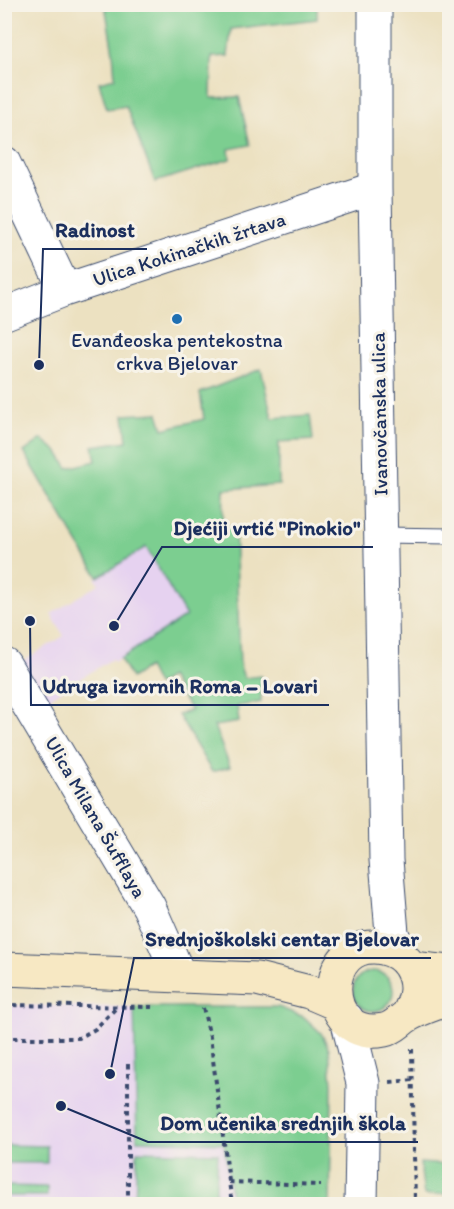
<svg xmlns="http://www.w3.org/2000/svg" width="454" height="1209" font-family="Itim,sans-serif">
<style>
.built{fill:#e6d2f0}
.green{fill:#7cce90;stroke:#4c7e77;stroke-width:1.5}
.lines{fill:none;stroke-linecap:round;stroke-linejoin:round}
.service-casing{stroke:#3a4a6d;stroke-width:17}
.minor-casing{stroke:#3a4a6d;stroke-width:34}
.tertiary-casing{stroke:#3a4a6d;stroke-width:35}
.secondary-casing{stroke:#3a4a6d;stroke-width:35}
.path{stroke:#3a4a6d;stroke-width:4;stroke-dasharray:4.5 4.5;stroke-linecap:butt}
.service{stroke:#fff;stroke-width:15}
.minor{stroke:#fff;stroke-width:32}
.tertiary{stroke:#fff;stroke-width:33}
.secondary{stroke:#f7e8c3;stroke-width:33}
.poi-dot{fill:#1f6fb2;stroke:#f7f3e8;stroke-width:2}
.labels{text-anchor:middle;stroke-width:6;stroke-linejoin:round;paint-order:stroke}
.street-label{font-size:20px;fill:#1b2f5e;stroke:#f7f3e8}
.poi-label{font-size:20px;fill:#1b2f5e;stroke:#f7f3e8}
.leader{fill:none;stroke:#1b2f5e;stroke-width:2}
.callout-dot{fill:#1b2f5e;stroke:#f7f3e8;stroke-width:2}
.callout-label{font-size:21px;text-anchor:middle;font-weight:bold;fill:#1b2f5e;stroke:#f7f3e8;stroke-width:6;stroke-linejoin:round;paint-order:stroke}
</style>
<rect width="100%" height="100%" fill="#f7f3e8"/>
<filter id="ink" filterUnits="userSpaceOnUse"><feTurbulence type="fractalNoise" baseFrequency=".0167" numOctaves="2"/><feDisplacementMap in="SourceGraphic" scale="12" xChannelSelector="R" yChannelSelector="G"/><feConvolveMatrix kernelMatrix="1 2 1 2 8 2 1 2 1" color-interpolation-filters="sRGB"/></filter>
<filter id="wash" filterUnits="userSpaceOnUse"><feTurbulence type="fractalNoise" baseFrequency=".008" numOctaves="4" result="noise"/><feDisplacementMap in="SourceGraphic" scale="24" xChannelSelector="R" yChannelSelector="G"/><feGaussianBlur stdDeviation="1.35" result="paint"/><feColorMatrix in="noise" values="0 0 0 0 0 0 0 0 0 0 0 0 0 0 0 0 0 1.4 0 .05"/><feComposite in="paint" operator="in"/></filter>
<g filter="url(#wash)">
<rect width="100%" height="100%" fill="#ece1c1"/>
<path class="built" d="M146 547 186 616 120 659 114 662 112 659 33 708 8 670 64 636 51 614 99 584 95 578Z
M5 1005 203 1008 232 1204H5Z"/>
<path class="green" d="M105 5H317V19L231 29 228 56 212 57 211 98 239 97 250 145 229 149 230 159 155 182 126 106 107 109 99 82 115 78 113 52Z
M261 369 272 418 310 415 313 440 279 442V485L224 489 223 527H235L240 666 244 678 261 676V702L237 706 239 722 214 726 230 767 212 772 178 715 191 710 170 677 157 685 148 667 131 678 120 659 186 616 146 547 98 577 24 452 42 439 57 451 68 468 96 461 93 446 127 441 124 415 158 413 163 429 204 419 200 393Z
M353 991a20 20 0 1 1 40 0a20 20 0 1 1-40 0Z
M134 1007H278L304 1017 321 1033 329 1049 332 1084 330 1204H232L224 1143 137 1140Z
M5 1145 47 1146V1163H5Z
M137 1151 218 1153 215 1204H135Z
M420 1163 449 1165V1194L424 1195Z
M5 1186 47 1187V1196H5Z"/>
</g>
<g filter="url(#ink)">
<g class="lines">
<g class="service-casing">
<path id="service" d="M381 535 450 536"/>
</g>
<g class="minor-casing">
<path id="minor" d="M4 162 65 290
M4 314 65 290 375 188"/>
</g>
<g class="tertiary-casing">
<path id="tertiary" d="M375 4V188L386 860 392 933 400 955
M4 664 149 907 179 975
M347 1019 363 1083 361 1204"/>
</g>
<g class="secondary-casing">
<path id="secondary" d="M411 968 450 972
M4 969 257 979 309 992 337 1004
M407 1016C417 999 420 983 409 965 403 956 393 950 383 948 318 936 319 1043 384 1030 394 1028 399 1021 407 1016 420 1008 436 1004 450 998"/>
</g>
<path class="path" d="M4 1005 152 1007
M203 1008 210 1037 232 1204
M4 1038H79L95 1029 117 1007
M412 1049 415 1204
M128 1064V1204
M390 1082 414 1080
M229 1182 321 1185"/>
<use href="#service" class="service"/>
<use href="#minor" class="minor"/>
<use href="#tertiary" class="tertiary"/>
<use href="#secondary" class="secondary"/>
</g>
</g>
<circle class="poi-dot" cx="177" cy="319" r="6"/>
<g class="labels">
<g class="street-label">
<text transform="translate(189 249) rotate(-18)" y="7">Ulica Kokinačkih žrtava</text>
<text transform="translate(379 414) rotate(-91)" y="7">Ivanovčanska ulica</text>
<text transform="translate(96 817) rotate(60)" y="7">Ulica Milana Šufflaya</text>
</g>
<g class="poi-label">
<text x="177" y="347">Evanđeoska pentekostna<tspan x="177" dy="23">crkva Bjelovar</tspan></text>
</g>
</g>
<path class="leader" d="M39 365L43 249H147M114 626L162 547H373M30 621L31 705H329M110 1074L134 958H431M61 1106L148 1142H418"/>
<g class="callout-dot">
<circle cx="39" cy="365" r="6"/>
<circle cx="114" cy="626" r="6"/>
<circle cx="30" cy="621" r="6"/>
<circle cx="110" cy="1074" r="6"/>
<circle cx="61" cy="1106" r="6"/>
</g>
<g class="callout-label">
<text x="95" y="237">Radinost</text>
<text x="267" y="535">Djećiji vrtić "Pinokio"</text>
<text x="180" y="693">Udruga izvornih Roma – Lovari</text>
<text x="282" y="946">Srednjoškolski centar Bjelovar</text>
<text x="283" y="1130">Dom učenika srednjih škola</text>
</g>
<rect width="454" height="1209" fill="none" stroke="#f7f3e8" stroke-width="24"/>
</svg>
